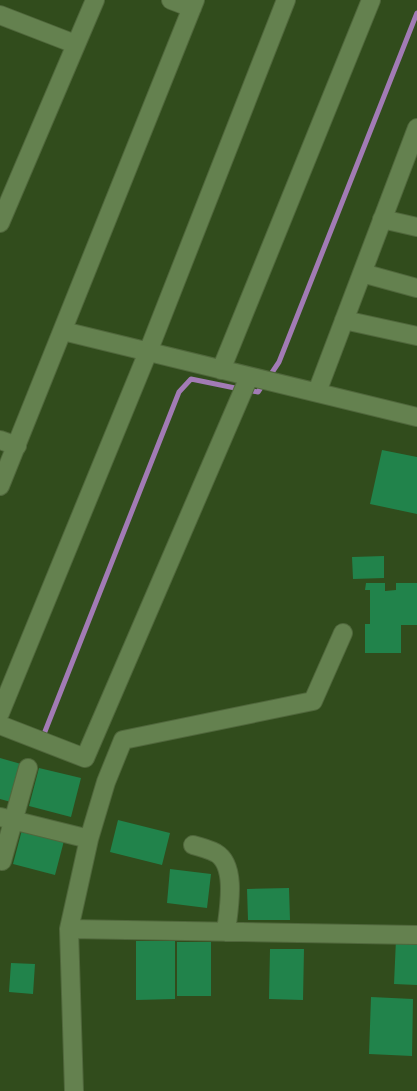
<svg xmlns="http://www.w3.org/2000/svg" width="417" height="1091" font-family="Lato,sans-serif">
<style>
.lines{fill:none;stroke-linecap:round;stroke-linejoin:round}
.stream{stroke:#a27bb5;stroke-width:5}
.building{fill:#21834b}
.street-casing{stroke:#50673c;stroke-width:20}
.street{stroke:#64814f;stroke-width:18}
</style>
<rect width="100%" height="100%" fill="#314c1c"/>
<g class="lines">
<path class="stream" d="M269 377 279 362 417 13
M248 390 258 392 264 383
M42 739 179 392 191 379 240 389"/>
</g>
<path class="building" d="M382 450 417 457V514L370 504Z
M384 556V578L353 579 352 557Z
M366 583H385V591L396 590V583H417V625H401V653H365V624H370V590H365Z
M0 758 21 764 11 802 0 799Z
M39 768 81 778 71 817 29 806Z
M118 820 170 833 162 865 110 852Z
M23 826 65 837 55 875 13 864Z
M170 869 211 874 207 908 167 903Z
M289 888 290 920H248L247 889Z
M396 939 417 940V985L394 984Z
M136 941H175V999L136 1000Z
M177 942H211V996H177Z
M270 949H304L303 1000 269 999Z
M11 963 35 964 33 994 9 992Z
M371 997 413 999 412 1056 369 1054Z"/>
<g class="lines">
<g class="street-casing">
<path id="street" d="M171 0 192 8
M0 15 75 44
M382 219 417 227
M0 223 95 0
M362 273 417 288
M344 320 417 336
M63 331 417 417
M221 370 371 0
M317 392 417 128
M0 440 17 446
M0 486 195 0
M0 713 148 352 286 0
M0 725 85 758 249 377
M0 817 89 839
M193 845C201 847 210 850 216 853 238 866 228 912 226 932
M2 861 28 768
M69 929 417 935
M74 1091 69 929 89 839 106 782 123 740 313 701 343 633"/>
</g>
<use href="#street" class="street"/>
</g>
</svg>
